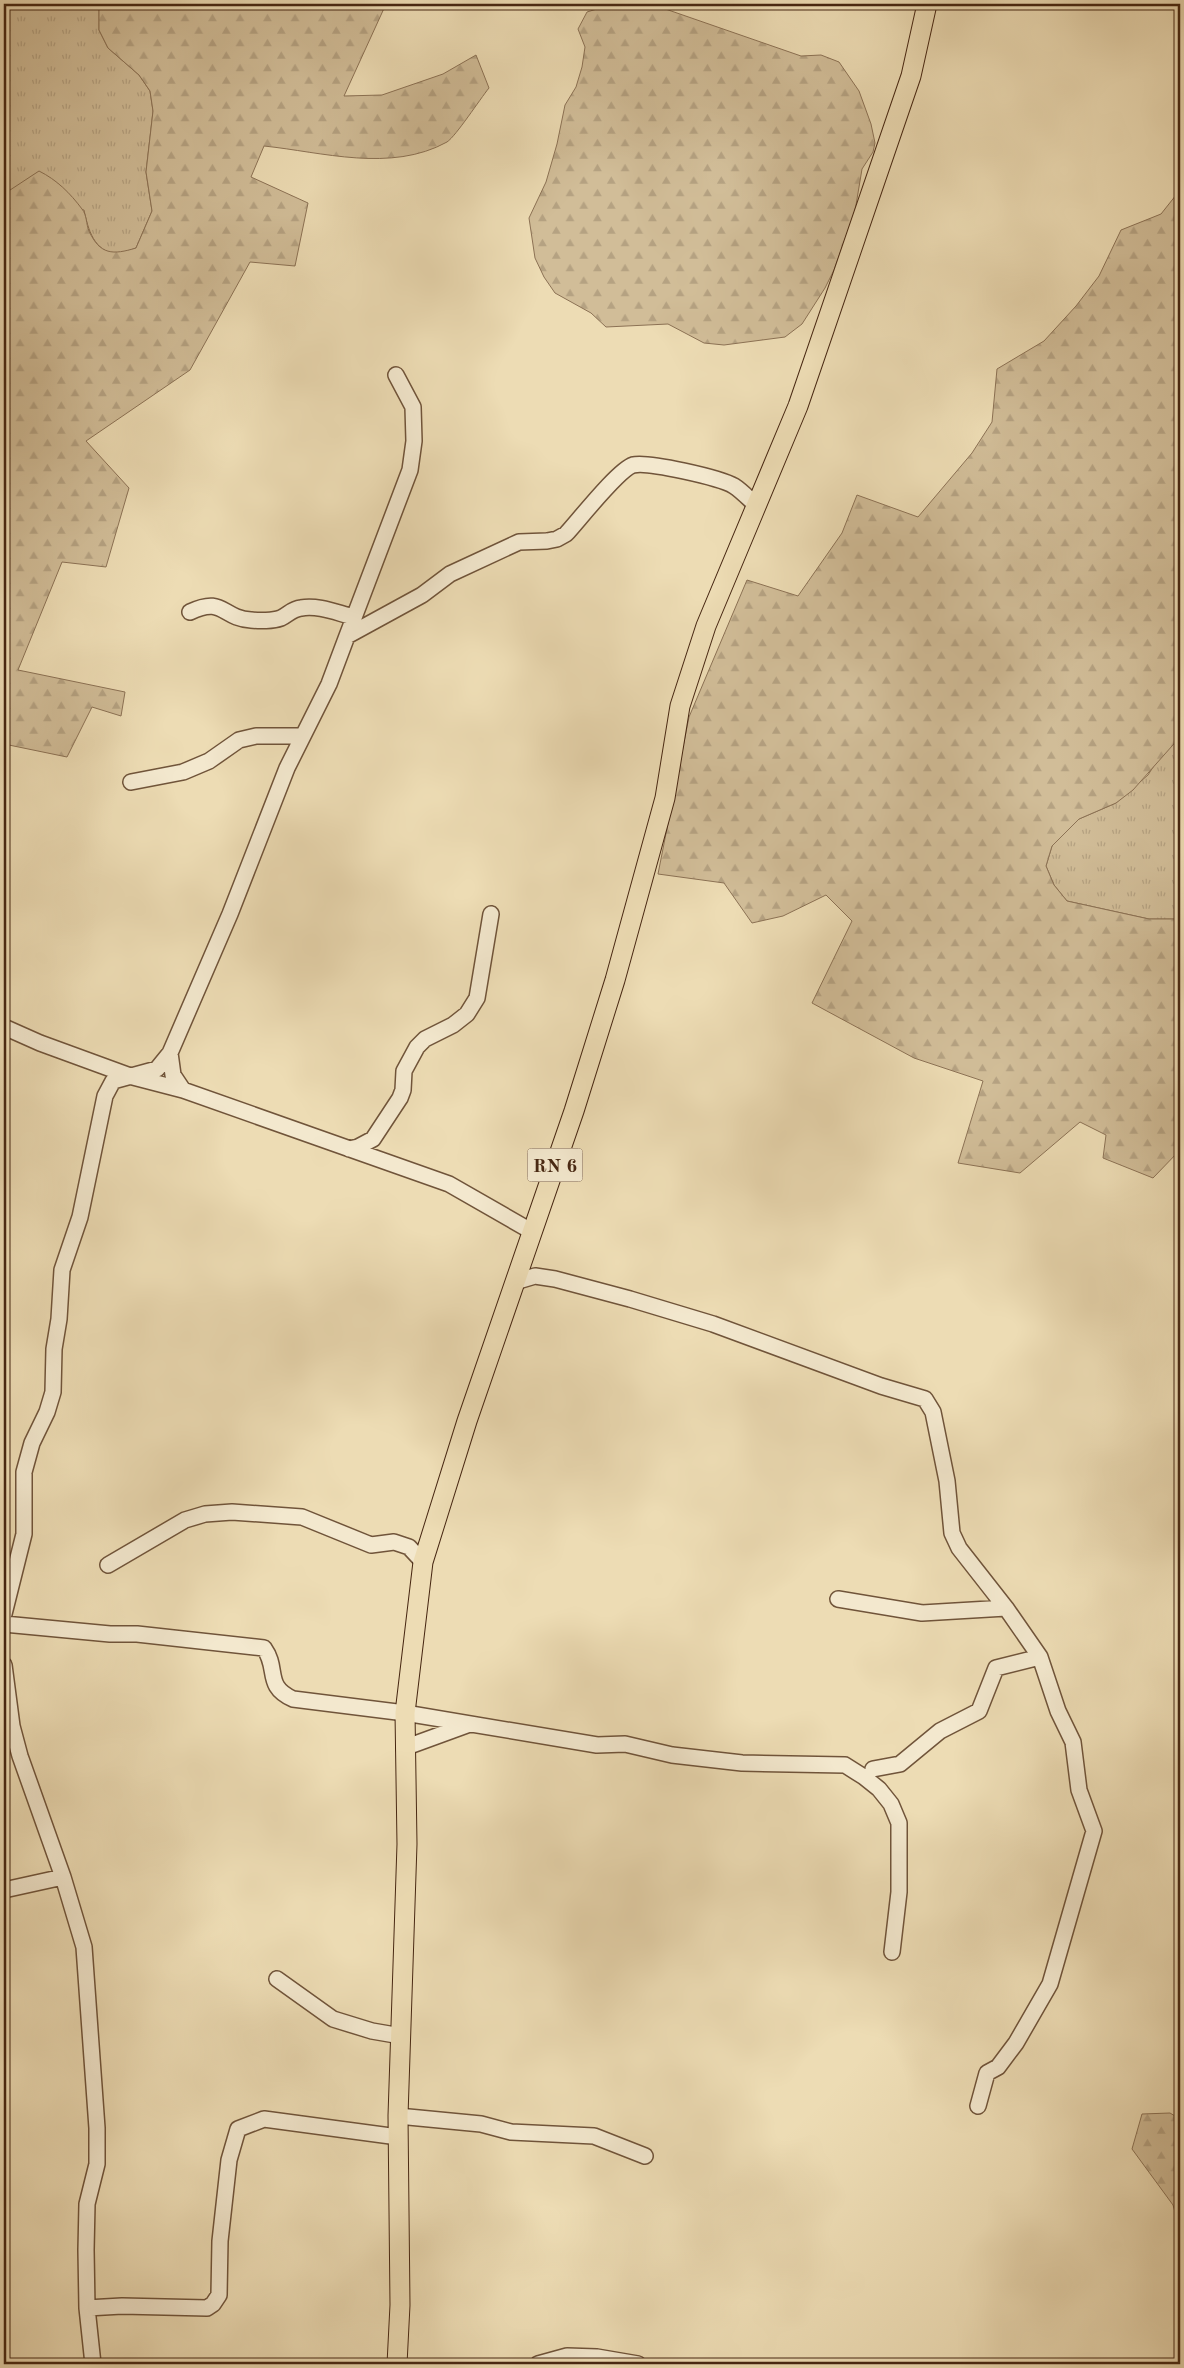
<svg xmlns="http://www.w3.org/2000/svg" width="1184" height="2368" font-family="'Old Standard TT',serif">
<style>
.grass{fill:url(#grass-tufts);stroke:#8c7255}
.forest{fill:url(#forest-firs);stroke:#8c7255}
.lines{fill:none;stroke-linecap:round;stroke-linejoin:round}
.minor-casing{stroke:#70543a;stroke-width:18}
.major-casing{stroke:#472712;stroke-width:21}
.minor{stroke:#f3e8ce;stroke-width:15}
.major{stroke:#eddcb4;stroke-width:19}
.labels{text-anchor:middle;stroke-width:4;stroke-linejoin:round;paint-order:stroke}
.shield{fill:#f3e8ce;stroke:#7b614a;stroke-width:1}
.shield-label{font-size:19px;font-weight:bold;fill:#472712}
</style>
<defs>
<pattern id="grass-tufts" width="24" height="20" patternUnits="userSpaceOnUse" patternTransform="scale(1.25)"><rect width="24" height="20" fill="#d1bd98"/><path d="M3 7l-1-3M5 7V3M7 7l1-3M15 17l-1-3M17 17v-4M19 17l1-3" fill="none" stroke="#b5a282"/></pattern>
<pattern id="forest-firs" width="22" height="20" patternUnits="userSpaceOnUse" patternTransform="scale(1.25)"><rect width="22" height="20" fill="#d1bd98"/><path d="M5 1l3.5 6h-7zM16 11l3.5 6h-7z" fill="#b5a282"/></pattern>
</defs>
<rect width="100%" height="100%" fill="#eddcb4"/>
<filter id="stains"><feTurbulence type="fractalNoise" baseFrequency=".004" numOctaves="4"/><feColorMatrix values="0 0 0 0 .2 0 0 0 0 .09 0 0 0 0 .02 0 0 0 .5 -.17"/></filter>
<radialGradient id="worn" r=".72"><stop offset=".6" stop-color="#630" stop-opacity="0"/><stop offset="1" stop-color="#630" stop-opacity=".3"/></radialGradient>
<path class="grass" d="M4 4H99V30L108 48 139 75 150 91 153 111 146 172 152 211 136 248C130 250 122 254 117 254 94 252 88 229 84 210L4 194Z
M1180 737V919H1149L1067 901 1054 885 1046 866 1052 846 1079 819 1116 803 1148 775 1159 758Z"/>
<path class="forest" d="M99 4H386L344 96 382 95 443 74 476 55 489 88C480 99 456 136 447 142 391 173 322 152 264 146L251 177 308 203 295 266 250 262 190 370 86 441 129 488 106 567 62 562 18 670 125 692 121 716 92 707 67 757 4 744V194L39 171C57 180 70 193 82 209 87 215 86 224 89 231 100 255 113 255 136 248L152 211 146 172 153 111 150 91 139 75 108 48 99 30Z
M613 4H651L801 56 821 55 839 62 859 91 871 124 875 143 873 152 862 169 855 211 834 270 825 288 802 324 785 337 724 345 704 343 668 324 606 327 591 313 555 293 544 277 535 258 529 218 546 182 557 144 565 105 576 87 582 67 585 47 578 29 587 12Z
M1180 190V737L1133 790 1116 803 1079 819 1052 846 1046 866 1054 885 1067 901 1149 919H1180V1150L1153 1178 1103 1158 1106 1135 1080 1122 1020 1173 958 1163 983 1081 914 1058 812 1003 852 921 826 895 783 916 752 923 724 883 658 874 689 717 747 580 798 596 842 533 857 495 918 517 972 453 992 422 997 369 1044 341 1076 306 1099 276 1121 230 1161 214Z
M1170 2113 1180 2119V2230L1173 2205 1132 2149 1142 2114Z"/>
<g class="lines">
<g class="minor-casing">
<path id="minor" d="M190 612C224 596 221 618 251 620 259 621 273 621 281 618 289 614 292 609 301 608 319 605 337 613 354 617
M347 636 410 470 414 441 413 407 396 375
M131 782 183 772 209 761 239 740 256 736H302
M4 1027 40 1043 133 1077 183 1090 449 1184 531 1231
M170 1053 173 1075 183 1090
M349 1149 358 1147 373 1139 400 1098 403 1090 404 1071 417 1047 425 1039 453 1025 467 1014 477 998 491 914
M515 1282 535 1276 555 1279 630 1299 713 1324 881 1386 925 1399 933 1412 947 1481 952 1533 959 1548 1006 1608 922 1613 838 1599
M108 1565 185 1520 205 1514 232 1512 302 1517 371 1545 394 1542 409 1547 423 1562
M4 1614 24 1534V1472L32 1443 47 1412 53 1392 54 1349 59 1319 62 1270 80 1217 105 1096 113 1081 157 1069 170 1053 230 914 287 768 329 684 347 636 422 595 450 574 519 542 547 541 557 539 566 534C579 520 618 470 633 465 647 461 721 478 734 486 742 491 750 500 757 506
M4 1624 110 1634H137L264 1648C279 1669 264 1686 293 1699L405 1713 597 1745 625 1744 672 1755 742 1763 845 1765 864 1777 879 1789 891 1804 899 1823V1892L892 1952
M4 1665 12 1726 20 1756 63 1877 84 1947 97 2128V2164L87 2204 86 2250 87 2308 93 2364
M404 1748 467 1725
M873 1769 900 1764 940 1731 979 1711 996 1668 1040 1657 1006 1608
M4 1890 63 1877
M277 1979 333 2019 372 2031 401 2036
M978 2106 987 2073 998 2067 1016 2043 1050 1984 1094 1831 1079 1790 1073 1742 1058 1711 1040 1657
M398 2116 481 2124 511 2132 594 2136 645 2156
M87 2308 122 2306 207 2308 213 2304 219 2295 220 2241 229 2160 238 2129 264 2119 398 2137
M538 2364 567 2356 597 2357 638 2364"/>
</g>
<g class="major-casing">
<path id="major" d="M397 2364 400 2305 398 2116 407 1844 405 1713 423 1562 467 1421 574 1111 615 980 665 798 680 706 706 626 798 406 911 76 927 4"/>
</g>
<use href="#minor" class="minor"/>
<use href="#major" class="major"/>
</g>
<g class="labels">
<rect class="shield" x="527.5" y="1148.5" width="55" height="33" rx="4"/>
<g class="shield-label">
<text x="555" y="1172">RN 6</text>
</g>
</g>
<rect width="1184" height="2368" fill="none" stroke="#eddcb4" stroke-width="20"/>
<rect x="5" y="5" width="1174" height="2358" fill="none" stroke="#472712" stroke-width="2.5"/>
<rect x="10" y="10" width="1164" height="2348" fill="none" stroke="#472712"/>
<rect width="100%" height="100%" filter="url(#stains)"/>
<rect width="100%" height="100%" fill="url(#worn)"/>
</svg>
